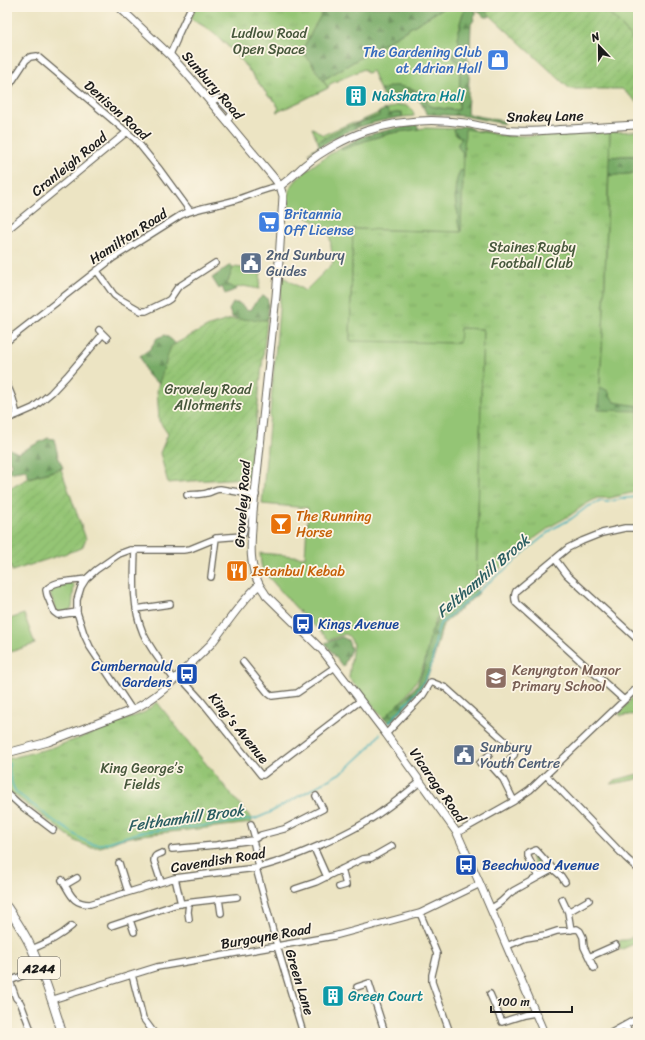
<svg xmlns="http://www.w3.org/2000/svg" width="645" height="1040" font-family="Sriracha,sans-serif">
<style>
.grass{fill:#94c575;stroke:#587048}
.forest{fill:url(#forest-firs);stroke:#4a6341}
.park{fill:url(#park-tufts);stroke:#587048}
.garden{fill:url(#garden-furrows);stroke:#587048}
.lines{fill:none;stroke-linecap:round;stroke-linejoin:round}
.stream{stroke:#3eaeb8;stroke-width:1.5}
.minor-casing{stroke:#656256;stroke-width:8}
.tertiary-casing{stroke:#656256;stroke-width:9}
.primary-casing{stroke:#656256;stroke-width:10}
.minor{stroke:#fff;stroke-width:5.5}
.tertiary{stroke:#fff;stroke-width:7}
.primary{stroke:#fff;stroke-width:8}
.labels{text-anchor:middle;stroke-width:3.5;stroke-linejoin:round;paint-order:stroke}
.shield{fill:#fcf5e5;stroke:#5f5d58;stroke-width:1}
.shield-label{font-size:13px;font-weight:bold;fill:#1c1c1c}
.park-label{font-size:14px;fill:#46573b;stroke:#fcf5e5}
.shop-label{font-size:14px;fill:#366cbe;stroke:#fcf5e5;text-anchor:end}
.street-label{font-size:14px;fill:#1c1c1c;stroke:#fcf5e5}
.culture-label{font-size:14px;fill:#0d838f;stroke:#fcf5e5;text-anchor:start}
.service-label{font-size:14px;fill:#4e5e75;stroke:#fcf5e5;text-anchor:start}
.food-label{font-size:14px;fill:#c56008;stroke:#fcf5e5;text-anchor:start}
.transit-label{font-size:14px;fill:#164399;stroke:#fcf5e5;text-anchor:start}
.education-label{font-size:14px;fill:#785e54;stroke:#fcf5e5;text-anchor:start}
.water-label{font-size:15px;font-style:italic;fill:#2b5e62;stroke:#fcf5e5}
</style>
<defs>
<pattern id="forest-firs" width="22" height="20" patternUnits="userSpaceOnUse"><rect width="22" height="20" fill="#7a6"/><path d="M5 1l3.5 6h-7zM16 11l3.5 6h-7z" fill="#618a53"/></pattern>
<pattern id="park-tufts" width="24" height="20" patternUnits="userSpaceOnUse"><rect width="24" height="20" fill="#94c575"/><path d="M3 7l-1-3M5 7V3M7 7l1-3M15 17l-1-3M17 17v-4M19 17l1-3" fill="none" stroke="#7fa965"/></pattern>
<pattern id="garden-furrows" width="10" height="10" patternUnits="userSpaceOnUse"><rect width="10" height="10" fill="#94c575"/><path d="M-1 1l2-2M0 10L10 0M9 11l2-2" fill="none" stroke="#7fa965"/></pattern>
</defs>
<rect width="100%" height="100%" fill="#fcf5e5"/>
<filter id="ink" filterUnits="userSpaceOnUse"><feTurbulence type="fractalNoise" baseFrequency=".025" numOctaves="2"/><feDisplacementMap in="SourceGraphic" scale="8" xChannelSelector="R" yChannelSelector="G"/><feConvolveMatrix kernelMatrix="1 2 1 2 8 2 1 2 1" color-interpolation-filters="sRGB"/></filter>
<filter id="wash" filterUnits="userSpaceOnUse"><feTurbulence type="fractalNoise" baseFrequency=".012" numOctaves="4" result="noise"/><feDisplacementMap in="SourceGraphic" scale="16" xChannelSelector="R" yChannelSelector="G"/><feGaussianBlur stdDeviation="0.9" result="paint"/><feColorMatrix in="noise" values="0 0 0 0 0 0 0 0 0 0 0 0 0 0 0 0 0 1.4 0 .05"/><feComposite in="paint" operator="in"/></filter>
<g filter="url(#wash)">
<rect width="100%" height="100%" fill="#ece4c3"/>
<path class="grass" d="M445 7H465L460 23 459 49 454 59 460 63C461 78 459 94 459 110L446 109 429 106C426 100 420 91 413 89 408 87 395 87 389 87L385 90H380L372 71 367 73 364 69 330 84 328 88 323 80Z
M602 7H638V46L622 26Z
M397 105C405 105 413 105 414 116L402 117V112L379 116 353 125 336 133 318 142 312 128C316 129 319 133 323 135L351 123H356Z
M424 128 465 129 461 232 353 229 350 340 458 343 459 328 483 329 476 589 472 583 442 608 434 623 431 647 418 679 406 696 385 720 349 678 353 644C351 640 350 636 345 634L329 640 297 609 263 571 261 564 260 553 305 557 308 508 262 504 282 276 305 291 333 263 329 230 289 207C289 202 287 193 290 189 297 174 327 156 341 147L342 149 367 140 392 133Z
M638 131V155L609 157 610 132Z
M638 173V411H598L603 332 609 175Z
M235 267 242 268 261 272 259 289 243 286 233 289 227 284 232 270Z
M64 583H72L74 585 72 608 69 611 59 613 56 610 49 591 51 587Z
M24 614 35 644 7 653V620Z
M632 698H634L635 700 638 714 621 716 619 714Z
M638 774V779L611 784 615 780Z
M534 853 547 866V870C545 871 543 873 541 872 536 872 531 858 531 854Z
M636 934 638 935 636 943 620 950 619 941 622 940C627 941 632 937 636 934Z"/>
<path class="forest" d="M196 7 302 50 325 7H445L323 80 328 88 301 101 277 112 276 111 279 108 272 97 270 98C247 68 225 35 191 19Z
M465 7H471L476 11V15L473 17 474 20 471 24 470 52 467 58 470 62 467 114 503 121 505 124 464 116 427 114C424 110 423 106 421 103 416 96 404 94 397 95 392 96 389 99 384 99L380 90C386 90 387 87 392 86 401 85 413 89 420 94L425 92 430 96 426 100 429 106 446 109 459 110 460 71 458 69 460 63 454 59 452 54 459 49 460 44 457 36 458 35V30L461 28 460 23Z
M474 7H491L490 14 489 17H484Z
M386 109 389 114 402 112V117C384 120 364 124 347 132 334 137 322 146 309 153V152L319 146 318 142 321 140 344 128 379 116V112Z
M417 125 419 129 392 133 367 140 342 150 341 147 364 136 397 128Z
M463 126 469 127 475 131 480 130 492 133 496 137 500 138 507 134 509 138 467 162 462 156 463 153 458 147V143L461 140V137L456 135 453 131 456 128Z
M594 130 599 132 600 135 557 136 559 133C563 132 567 132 572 131 576 131 580 133 584 132 587 131 590 130 594 130Z
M638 155V173L606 176 599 386 608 391 614 402 638 406V412L597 411 600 156 609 157Z
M464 170 465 231 461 230C457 223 458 222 458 215 458 211 456 209 456 205 454 193 455 182 460 171Z
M230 265 233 268 227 284 233 288 237 289 225 294 222 287 219 289 212 278Z
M262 296 266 297 268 300V318L262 321H246L232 317 229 310 233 303H239L247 310 252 309 254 304Z
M165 335 172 340 178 346 165 386 156 382 147 375 140 356 150 349 157 338Z
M48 438 54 439 58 456 63 468 29 478 26 470 8 473 10 467 12 463 7 460V447L10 449 18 453Z
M473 586 479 593 443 624 435 654 429 673 423 685 406 706 390 723 384 718 397 705 405 699 417 685 424 667 430 635 438 618 450 604Z
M342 637 348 640 351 649 343 667 325 643Z"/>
<path class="park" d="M196 7H325L302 50 328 88 301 101 277 112 276 111 279 108 272 97 270 98C247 68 225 35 191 19Z
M465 129 507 136 565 135 610 132 603 332 598 410 638 411V492L631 493 610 498H597L586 504 569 516 553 525 535 538 476 589 483 329 460 328 459 343 350 341 353 229 461 232Z
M157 702 193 748 251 818 252 823 142 835 121 839 107 845 100 847H90L77 842 10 792 7 781V759L51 748 77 739 145 712Z"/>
<path class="garden" d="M481 7H602L622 26 638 46V103L622 89H570Z
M231 319 267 320 250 478 191 481 168 483 160 453 168 434 159 421 157 389 171 346 209 326Z
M61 469 86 539 82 548 12 571 7 557V490L29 478Z"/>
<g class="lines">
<path class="stream" d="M389 723C403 706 422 690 430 669 435 655 434 638 440 624L495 577 506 569 528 549 554 528 571 519 587 507 601 501 607 502 626 498 638 497
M9 763C9 774 10 783 16 792L53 820 83 840 92 844H102L141 832 211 825 255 819 269 813 344 771 356 760 370 747 380 734"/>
</g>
</g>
<g filter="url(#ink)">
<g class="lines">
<g class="minor-casing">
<path id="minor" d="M170 55C172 48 177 42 178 35L191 7
M7 89 26 60 30 57 37 56 135 139 160 170 190 211
M211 102 218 98 232 113 227 121
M7 230 127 132
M97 271 114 295 118 298 141 311H146L167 301 170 299 178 287 215 263
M99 330 107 338
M7 341 113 258 181 215C198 207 217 206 235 200 250 196 264 188 280 186
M7 384 13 399 17 415 33 408 51 393 67 376 103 334
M7 419 17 415
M187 495C193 494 201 495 207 493 212 492 215 489 220 489L256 495
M135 550C134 578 132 607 143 633 151 650 163 665 175 680
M555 559 567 575 638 640
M211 577 216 538
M136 609 170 604
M77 612 58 615 54 612 47 595 46 590C55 579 73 582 86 579
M243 662 268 693 272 696 297 693 335 667
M179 676 200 699 261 775H263L360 701
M624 700 516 603C514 598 514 595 516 591L568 548 582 541 602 533 625 528H638
M132 710 90 647 84 634 77 612V600L81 587 86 579 96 570 119 554 130 550H183L190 549 217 538 242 536C246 529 243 520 248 513L253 512
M386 734 423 695 431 682 446 688 514 749 515 751 514 755 497 772
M485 759 503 779 514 801
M480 763 489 755
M546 775 626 858 638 869
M7 793 19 804 53 830
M251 824 255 838
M457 833 514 801 530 790 638 687
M253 840 259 867
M314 848 327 877
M172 849 216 845 253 840 261 835 284 829 323 809 316 796
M119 863 128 892
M256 868 277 946 303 1033
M538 877 528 857V853L536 850 553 869 561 876 565 882
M175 878 181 904
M62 880C71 894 72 904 90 904L175 878 256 868C281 862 302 853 325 843 340 836 355 829 369 820 387 809 404 795 420 782
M161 882 154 861C154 855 157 855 162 853
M65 885 77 878
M339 887 346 885 342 869
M295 889 316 882 362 859 371 858 392 846
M219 899 221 913
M562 899 568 912 571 930
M189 903 188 912 189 919
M491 908C503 903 504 897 513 891L553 869
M568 912 589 900
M420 913 437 954 432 975V982L450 1033
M130 920 134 932
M111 926 174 905 185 903 237 897
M507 946 526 938 545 935 557 931 577 929 580 931 583 937 584 947 594 968
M32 949C48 942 58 938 72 926
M589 957 616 945
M132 975 143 1018 154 1033
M10 981 16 998 20 1002 21 1004 32 1033
M7 982 39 969
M357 987 369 983 385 1033
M490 994 502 1022 524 1015 535 1013
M51 1000 157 967 334 936 420 913 480 884
M625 1025 630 1033
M611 1033 638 1018"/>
</g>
<g class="tertiary-casing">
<path id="tertiary" d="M119 7 170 55 188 75 274 178 280 186 283 196 279 261 276 296 253 512C252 536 247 562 259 584 261 588 264 591 266 595L322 650 386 734 457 833 480 884 544 1033
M280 186C289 180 297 172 305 165 322 151 346 138 366 131 399 120 432 118 465 123 482 126 499 131 517 131 534 132 551 130 568 129 591 128 615 126 638 125
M7 753 48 742 132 710C155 699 173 682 191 663 198 657 205 650 211 644 227 624 240 602 259 585"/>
</g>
<g class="primary-casing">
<path id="primary" d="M7 907C16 920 25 934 32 949 44 976 54 1005 62 1033"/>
</g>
<use href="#minor" class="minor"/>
<use href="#tertiary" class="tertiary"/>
<use href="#primary" class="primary"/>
</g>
</g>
<defs>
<g id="shop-square" transform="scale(1.15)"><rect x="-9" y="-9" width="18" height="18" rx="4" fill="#3f7fe0" stroke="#fcf5e5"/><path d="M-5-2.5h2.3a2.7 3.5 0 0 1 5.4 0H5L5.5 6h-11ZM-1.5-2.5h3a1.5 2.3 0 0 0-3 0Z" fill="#fff"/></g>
<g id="building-square" transform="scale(1.15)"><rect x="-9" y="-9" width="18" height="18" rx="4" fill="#0f9aa8" stroke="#fcf5e5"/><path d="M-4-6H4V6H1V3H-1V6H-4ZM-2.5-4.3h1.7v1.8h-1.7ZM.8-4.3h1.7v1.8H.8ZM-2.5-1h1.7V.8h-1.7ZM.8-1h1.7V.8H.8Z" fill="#fff"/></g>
<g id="supermarket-square" transform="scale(1.15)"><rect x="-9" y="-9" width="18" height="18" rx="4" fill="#3f7fe0" stroke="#fcf5e5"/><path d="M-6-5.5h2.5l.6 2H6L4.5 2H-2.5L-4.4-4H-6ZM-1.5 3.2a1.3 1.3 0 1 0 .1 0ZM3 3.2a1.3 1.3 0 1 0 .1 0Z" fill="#fff"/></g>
<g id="civic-square" transform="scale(1.15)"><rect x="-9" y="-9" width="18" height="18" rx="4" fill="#5c6f8a" stroke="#fcf5e5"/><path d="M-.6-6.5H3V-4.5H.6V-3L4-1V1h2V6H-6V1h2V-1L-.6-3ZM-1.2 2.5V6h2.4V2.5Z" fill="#fff"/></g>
<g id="bar-square" transform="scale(1.15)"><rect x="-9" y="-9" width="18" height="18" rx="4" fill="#e8710a" stroke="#fcf5e5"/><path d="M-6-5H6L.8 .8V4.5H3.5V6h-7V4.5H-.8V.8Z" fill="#fff"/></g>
<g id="restaurant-square" transform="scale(1.15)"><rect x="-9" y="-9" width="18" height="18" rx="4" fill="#e8710a" stroke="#fcf5e5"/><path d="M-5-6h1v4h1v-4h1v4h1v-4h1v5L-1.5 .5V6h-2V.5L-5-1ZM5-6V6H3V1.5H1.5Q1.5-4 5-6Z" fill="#fff"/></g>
<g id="bus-square" transform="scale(1.15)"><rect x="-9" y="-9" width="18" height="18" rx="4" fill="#1a4fb4" stroke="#fcf5e5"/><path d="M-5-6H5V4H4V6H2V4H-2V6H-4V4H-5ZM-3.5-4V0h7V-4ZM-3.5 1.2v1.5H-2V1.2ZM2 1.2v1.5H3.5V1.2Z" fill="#fff"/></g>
<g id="school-square" transform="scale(1.15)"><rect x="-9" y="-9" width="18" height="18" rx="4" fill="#8d6e63" stroke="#fcf5e5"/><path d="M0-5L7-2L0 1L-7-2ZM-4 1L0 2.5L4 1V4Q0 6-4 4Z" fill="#fff"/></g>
</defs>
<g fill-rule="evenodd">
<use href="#shop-square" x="498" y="60"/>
<use href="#building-square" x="356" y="96"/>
<use href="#supermarket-square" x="269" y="222"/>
<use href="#civic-square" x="251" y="263"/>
<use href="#bar-square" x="281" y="524"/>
<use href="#restaurant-square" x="237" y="571"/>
<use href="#bus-square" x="303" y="624"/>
<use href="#bus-square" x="187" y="674"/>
<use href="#school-square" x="496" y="678"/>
<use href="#civic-square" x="464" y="755"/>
<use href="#bus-square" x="466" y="865"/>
<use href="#building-square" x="333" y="996"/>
</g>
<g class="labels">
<rect class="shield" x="18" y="957" width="42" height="22" rx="3"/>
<g class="shield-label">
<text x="39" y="973">A244</text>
</g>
<g class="park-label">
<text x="269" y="38">Ludlow Road<tspan x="269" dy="16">Open Space</tspan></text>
<text x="532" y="252">Staines Rugby<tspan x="532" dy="16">Football Club</tspan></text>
<text x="208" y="394">Groveley Road<tspan x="208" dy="16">Allotments</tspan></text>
<text x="142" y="773">King George’s<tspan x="142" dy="16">Fields</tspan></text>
</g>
<g class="shop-label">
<text x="482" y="57">The Gardening Club<tspan x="482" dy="16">at Adrian Hall</tspan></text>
<text x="284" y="219" text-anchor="start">Britannia<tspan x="284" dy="16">Off License</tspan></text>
</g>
<g class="street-label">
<text transform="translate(213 85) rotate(49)" y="5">Sunbury Road</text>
<text transform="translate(117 110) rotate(42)" y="5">Denison Road</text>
<text transform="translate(545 116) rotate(-1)" y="5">Snakey Lane</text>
<text transform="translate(69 164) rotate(-39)" y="5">Cranleigh Road</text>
<text transform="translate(128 236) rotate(-33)" y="5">Hamilton Road</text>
<text transform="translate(242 504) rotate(-86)" y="5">Groveley Road</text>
<text transform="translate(239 728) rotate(51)" y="5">King's Avenue</text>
<text transform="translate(438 785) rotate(55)" y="5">Vicarage Road</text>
<text transform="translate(218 860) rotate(-9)" y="5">Cavendish Road</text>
<text transform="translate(266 936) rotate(-10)" y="5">Burgoyne Road</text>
<text transform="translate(300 982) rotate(73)" y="5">Green Lane</text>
</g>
<g class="culture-label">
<text x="372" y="101">Nakshatra Hall</text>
<text x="348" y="1001">Green Court</text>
</g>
<g class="service-label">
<text x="266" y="260">2nd Sunbury<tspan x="266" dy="16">Guides</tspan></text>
<text x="480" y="752">Sunbury<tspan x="480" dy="16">Youth Centre</tspan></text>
</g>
<g class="food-label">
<text x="296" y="521">The Running<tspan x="296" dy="16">Horse</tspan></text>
<text x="252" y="576">Istanbul Kebab</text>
</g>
<g class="transit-label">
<text x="318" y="629">Kings Avenue</text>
<text x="172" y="671" text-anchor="end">Cumbernauld<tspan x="172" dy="16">Gardens</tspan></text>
<text x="482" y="870">Beechwood Avenue</text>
</g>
<g class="education-label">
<text x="512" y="675">Kenyngton Manor<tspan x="512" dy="16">Primary School</tspan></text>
</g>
<g class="water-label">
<text transform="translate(483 576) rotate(-41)" y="5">Felthamhill Brook</text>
<text transform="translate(186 818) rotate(-8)" y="5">Felthamhill Brook</text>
</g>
</g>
<rect width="645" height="1040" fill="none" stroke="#fcf5e5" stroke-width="24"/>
<g transform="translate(599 46) rotate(338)" stroke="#fcf5e5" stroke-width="3" paint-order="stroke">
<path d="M0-3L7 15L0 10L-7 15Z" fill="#1c1c1c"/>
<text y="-6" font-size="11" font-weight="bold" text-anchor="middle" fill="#1c1c1c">N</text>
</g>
<path d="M491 1006v6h81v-6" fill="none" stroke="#1c1c1c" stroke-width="2"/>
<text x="497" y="1006" font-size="12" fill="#1c1c1c" stroke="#fcf5e5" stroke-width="3" paint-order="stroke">100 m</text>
</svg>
